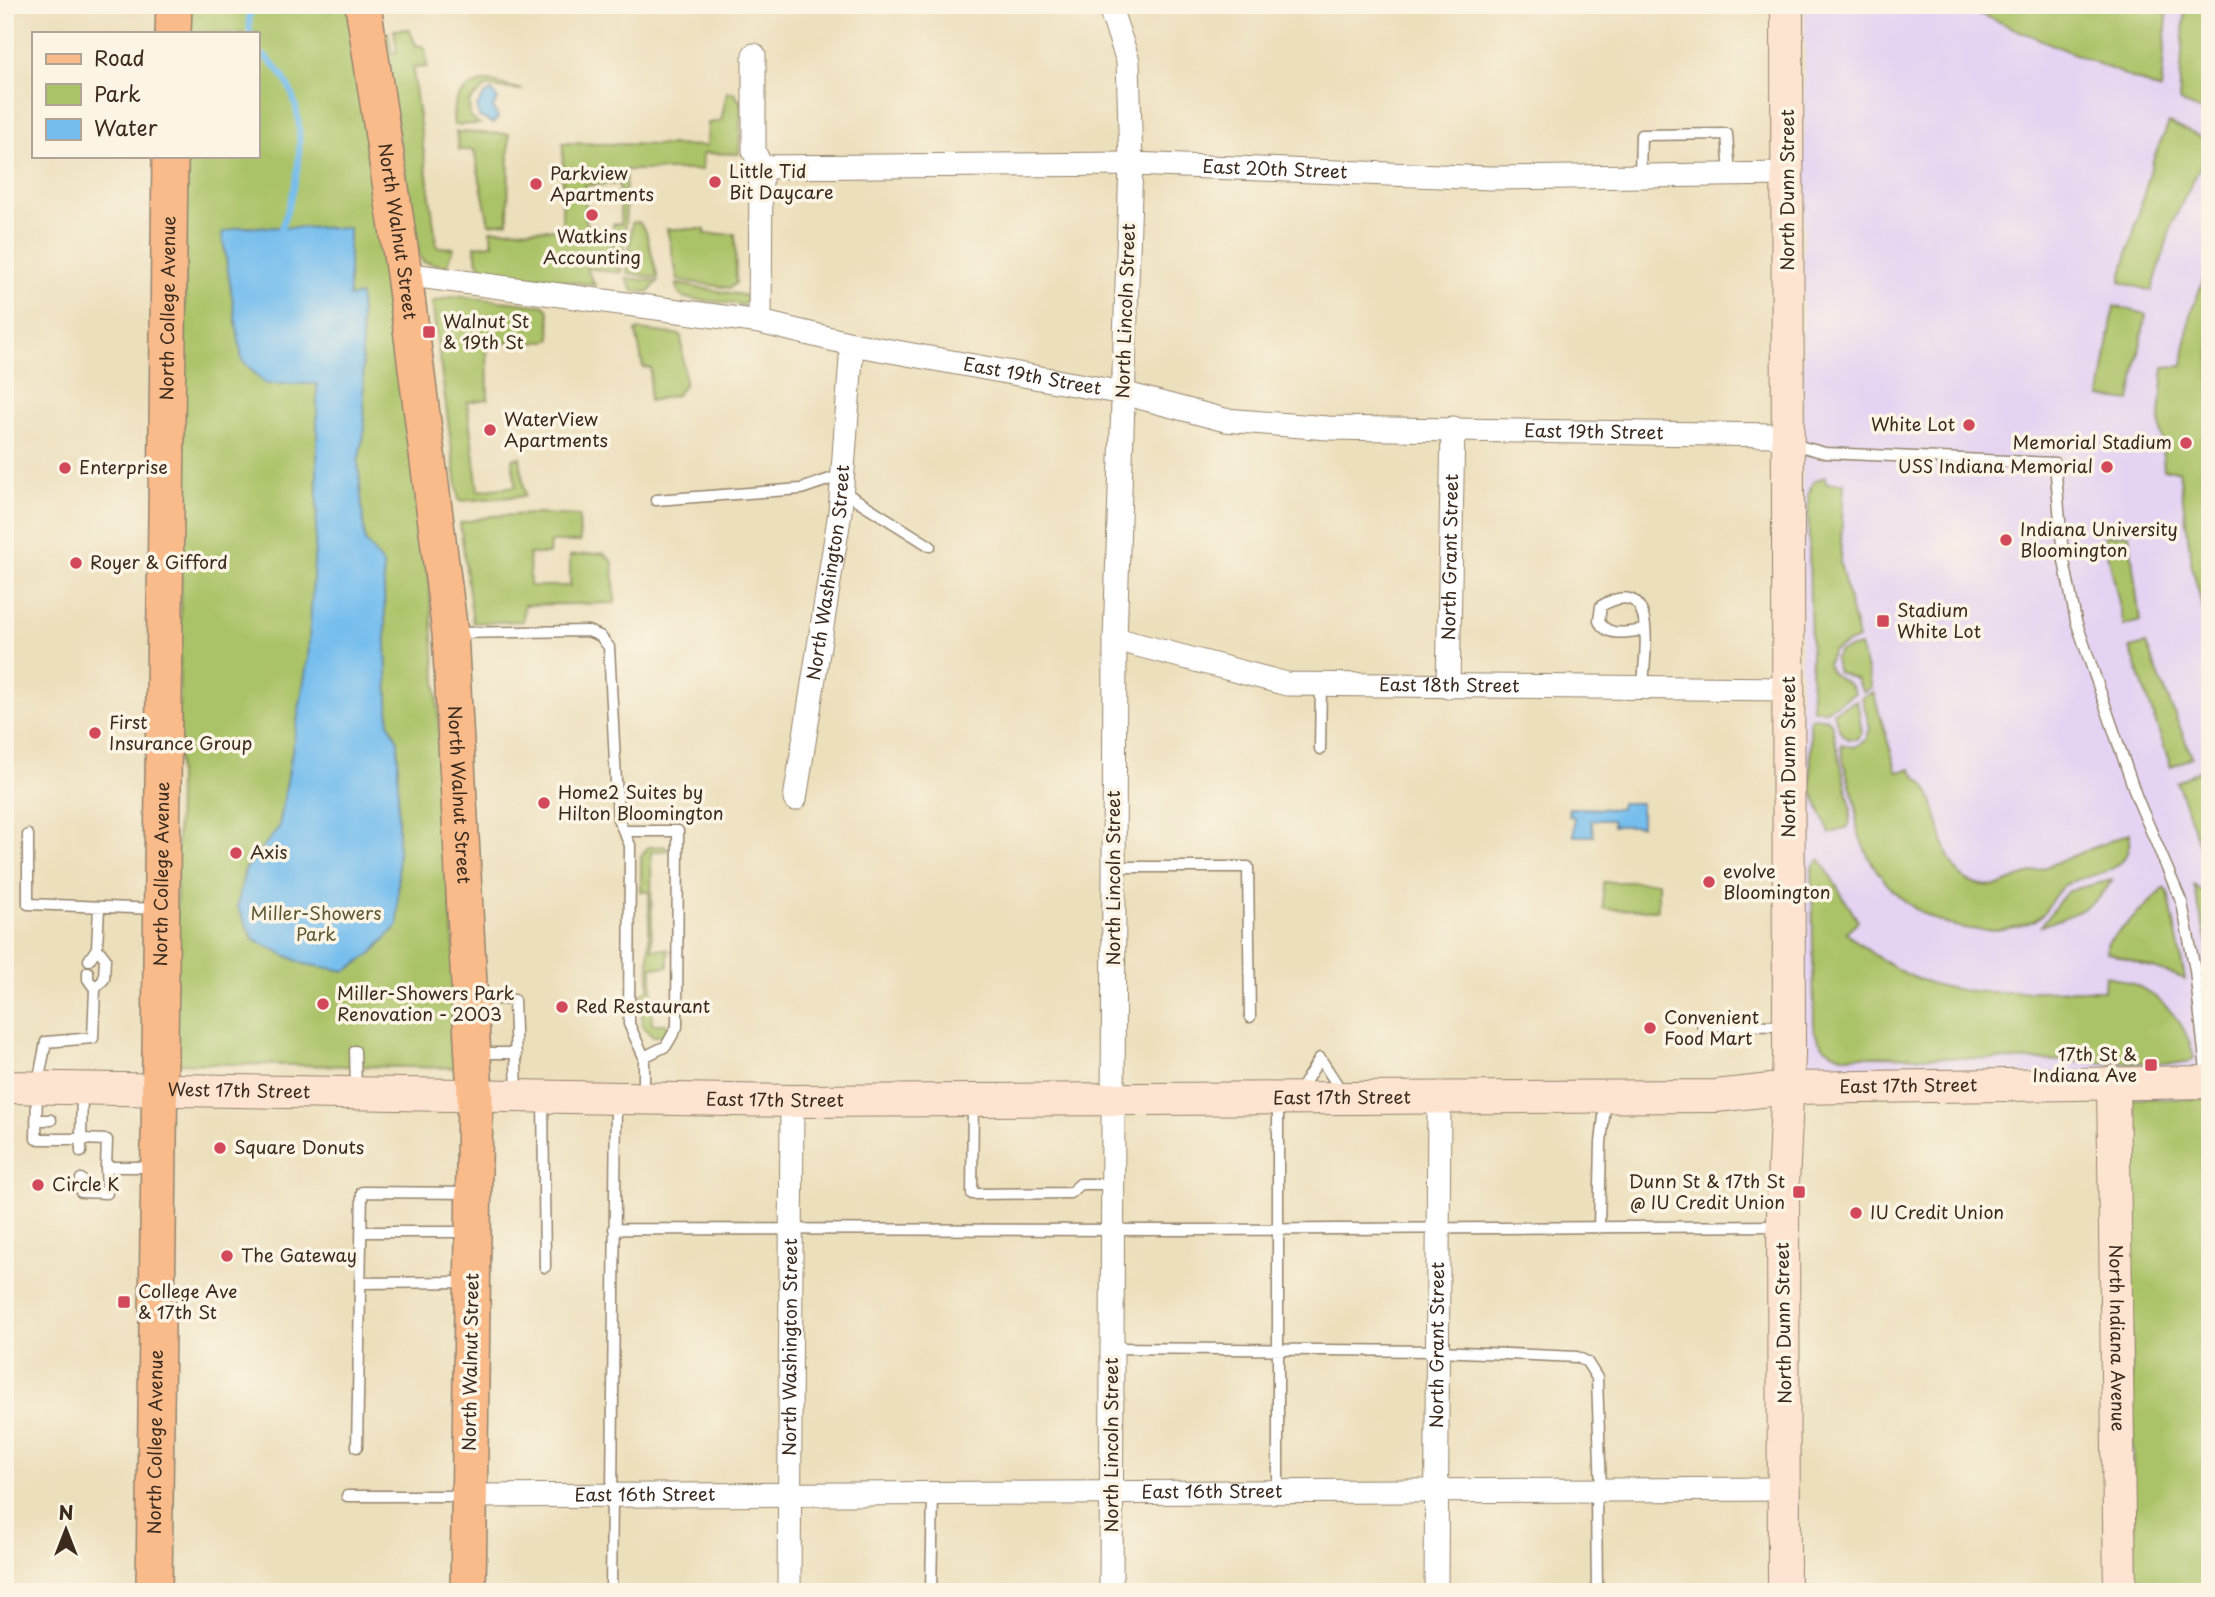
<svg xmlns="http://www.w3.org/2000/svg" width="2215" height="1597" font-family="'Playpen Sans',sans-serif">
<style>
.built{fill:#e4d3f2}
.green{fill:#abc368;stroke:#737643;stroke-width:2}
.water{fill:#76beee;stroke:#587486;stroke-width:2}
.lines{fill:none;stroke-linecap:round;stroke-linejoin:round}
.stream{stroke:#76beee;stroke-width:6}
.lane-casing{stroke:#94846d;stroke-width:13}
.street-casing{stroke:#94846d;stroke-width:25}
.secondary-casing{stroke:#94846d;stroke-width:34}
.primary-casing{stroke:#94846d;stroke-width:38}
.lane{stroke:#fff;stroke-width:10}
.street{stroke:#fff;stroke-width:23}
.secondary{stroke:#fde4d1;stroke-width:32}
.primary{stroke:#fabb8b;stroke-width:35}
.poi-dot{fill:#d1495b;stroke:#fcf5e5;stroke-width:2.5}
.labels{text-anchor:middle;stroke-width:7;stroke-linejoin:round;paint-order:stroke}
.street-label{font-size:18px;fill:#3b2a1e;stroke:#fcf5e5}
.poi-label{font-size:18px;fill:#3b2a1e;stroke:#fcf5e5;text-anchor:start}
.park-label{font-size:18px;fill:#5d5834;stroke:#fcf5e5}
</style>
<rect width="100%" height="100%" fill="#fcf5e5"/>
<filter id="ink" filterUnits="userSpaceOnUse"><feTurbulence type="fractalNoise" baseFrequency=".0143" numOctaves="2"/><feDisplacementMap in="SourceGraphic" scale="14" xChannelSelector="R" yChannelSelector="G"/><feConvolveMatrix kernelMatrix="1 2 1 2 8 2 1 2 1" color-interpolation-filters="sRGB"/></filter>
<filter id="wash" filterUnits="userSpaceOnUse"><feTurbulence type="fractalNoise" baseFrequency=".00686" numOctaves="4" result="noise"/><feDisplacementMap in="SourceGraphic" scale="28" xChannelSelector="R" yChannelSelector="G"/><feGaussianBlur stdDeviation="1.57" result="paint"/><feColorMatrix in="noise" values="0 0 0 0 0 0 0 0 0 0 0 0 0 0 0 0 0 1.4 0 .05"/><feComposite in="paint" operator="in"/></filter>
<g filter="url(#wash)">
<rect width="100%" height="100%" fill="#ecdfbc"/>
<path class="built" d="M1805 5H2210V1592H2126L2121 1074 1798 1075Z"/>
<path class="green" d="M190 5H349L424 501 462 1068 174 1063 187 156H257V33H189Z
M1958 5H2168L2161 90Z
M2185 5H2210V115L2179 101Z
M409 29 416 45 425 47 427 67 413 68 415 89 437 247 454 248 447 266 423 262 419 255 381 34 388 32 392 53 397 52 394 30Z
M488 81 523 90 485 87 469 102 470 117 480 124 454 125C450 99 463 85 488 81Z
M727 92H734L741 104 739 154 703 153 702 170H625L626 200H620L619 184 585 185 586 225H595L596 237H610L611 261 615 267 622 269 621 273 586 268 595 285 485 271C477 263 475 256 475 246L493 244 490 230 562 229 563 143 707 146 708 123 721 121Z
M2169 123 2210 141V147L2173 221 2152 291 2120 282 2154 157Z
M456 132 509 134 508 222 489 224 474 150H459Z
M620 206H626L623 264 614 261 613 224H621Z
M639 222 646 232 658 278 627 273 632 223Z
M667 229H705V234H735L736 283 730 288 678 280Z
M2210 262V638L2192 566 2179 470H2164L2160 417 2164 367 2183 366 2189 318Z
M626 278 658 281 649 292 633 291Z
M677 284 748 296 747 302 743 305 685 298 678 292Z
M455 296 545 306 549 312 551 340 532 343 487 342 488 399 467 402 478 491 516 486 512 459 520 457 525 496 459 501 432 302Z
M2114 306 2146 314 2130 401 2100 397Z
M639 330 681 335 685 383 677 395 649 401 651 368 643 367 636 331Z
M1825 477 1826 483H1844L1840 562 1858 639 1833 650 1827 663C1831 681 1850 678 1855 693L1826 710H1812L1808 496 1813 482Z
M537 514 579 516 580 542H550L549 554H529L530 586H570V556L603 553 613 562 615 603 524 605 523 621 473 623 460 523 492 516Z
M2129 534 2140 621 2124 626 2104 536Z
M2146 644 2192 757 2171 767 2130 648Z
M1860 646 1872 687 1863 692 1856 679 1838 672 1834 660 1839 651Z
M1873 692 1897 772 1911 769C1914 777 1921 779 1925 785 1948 824 1935 893 2001 885L2130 833C2131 878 2092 871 2066 884 2051 893 2048 916 2031 922 1957 949 1882 906 1858 832 1855 822 1858 811 1855 801 1850 783 1842 763 1841 744L1854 747 1866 740 1870 728 1862 697Z
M1857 700 1862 733 1856 739H1848L1841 733 1833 712Z
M1810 718H1825L1831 722 1851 808 1849 826 1830 834 1811 788Z
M2199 770 2210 790V876L2177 782Z
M664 846 668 850 651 852 652 949H668V967H652V1024H667L669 1028 667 1036H652L642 1025 641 994 649 989V892L641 891V857L648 847Z
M1820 859 1858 921 1846 932C1934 1013 1997 988 2104 990L2105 976C2149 983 2185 1014 2194 1058L2187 1063C2072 1064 1958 1055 1842 1056 1828 1051 1819 1045 1814 1030L1812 867Z
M2112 880C2097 907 2069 917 2041 926L2067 891Z
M1603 882H1658V910L1603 909Z
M2194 885 2210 899V958Z
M2165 888 2168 892 2185 979 2107 952V944L2111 939Z
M2129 1098 2210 1099V1592H2134Z"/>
<path class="water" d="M492 91 498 99 493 107 498 118 493 123 479 117 477 106 485 94Z
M240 227 349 228V297L360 295 365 429 358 462 365 541 383 564 389 723 398 741V925L371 954 346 971 304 964 254 940 237 906 245 870 279 827 308 658 317 512V384H265L242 360 222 233Z
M1621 803H1641V826H1613L1612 820H1591L1594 836H1574V817L1569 816V808L1620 809Z"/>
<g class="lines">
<path class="stream" d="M250 33 249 18 254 5
M257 51C316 89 303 172 281 228"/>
</g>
</g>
<g filter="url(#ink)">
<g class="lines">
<g class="lane-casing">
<path id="lane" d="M1640 177 1641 135 1727 134 1730 175
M1792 444 1825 453 2055 463 2063 556 2076 621 2137 798 2182 903 2195 970 2207 1079
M841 490 930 546
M656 500 801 489 842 475
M453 633 588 631 600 636 609 647 618 819 630 845 629 1024 644 1057V1096
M1643 688C1644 655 1660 573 1601 606L1599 621C1607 638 1629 632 1644 630
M1320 749 1321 685
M624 831H678L677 1027 666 1046 644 1057
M28 835V904L158 909
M1115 867H1248L1250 1017
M89 960 97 948
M88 972V979L95 989
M474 997 514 1000 517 1094
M1702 1025 1786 1026
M355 1051 356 1090
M479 1053H516
M82 1091 81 1139H36L37 1088 46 1042 93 1038 95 989 104 979 105 958 97 948 99 907
M1298 1093 1320 1058 1342 1092
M543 1099 545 1267
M973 1101 972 1194 1070 1193 1080 1184H1113
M1278 1101V1494
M36 1120H51
M81 1152V1139L107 1140 106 1167
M81 1179V1192L107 1193 106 1167H155
M1599 1228 1601 1143 1606 1098
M614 1229 1191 1230 1780 1226
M361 1232H470
M360 1283 466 1282
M1112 1348 1439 1351 1577 1357 1587 1362 1597 1378 1601 1491
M357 1447 362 1192 471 1193
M1596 1492 1597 1592
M347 1496H463
M611 1592 616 1101
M931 1592 933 1494"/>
</g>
<g class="street-casing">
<g id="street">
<path d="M1109 5 1128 61 1131 164 1115 639 1111 1592"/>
<path d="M754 55V151L761 167 760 322"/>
<path id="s1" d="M761 167 1131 164 1490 178 1788 174"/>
<path id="s2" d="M404 274 760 322 852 344 1123 393 1225 420 1328 428 1774 435 1789 443"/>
<path id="s3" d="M1115 639 1287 684 1789 689"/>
<path id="s4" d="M1448 687 1453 428"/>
<path id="s5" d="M795 799 840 512 852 344"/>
<path id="s6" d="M470 1496 1785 1489"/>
<path id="s7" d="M789 1592 792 1101"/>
<path id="s8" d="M1436 1592 1439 1097"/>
</g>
</g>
<g class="secondary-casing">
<g id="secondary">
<path id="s9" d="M2113 1082 2120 1592"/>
<path id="s10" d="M5 1087 792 1101 1716 1096 1789 1088 2210 1082"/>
<path d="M1784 1592 1783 1184 1789 1056 1787 5"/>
</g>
</g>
<g class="primary-casing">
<g id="primary">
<path id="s11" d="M363 5 404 274 450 633 475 1095 468 1592"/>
<path d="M173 33 174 5"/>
<path id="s12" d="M154 1592 170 156"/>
</g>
</g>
<use href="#lane" class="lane"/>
<use href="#street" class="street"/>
<use href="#secondary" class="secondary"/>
<use href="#primary" class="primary"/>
</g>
</g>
<g class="poi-dot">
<circle cx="715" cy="182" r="7"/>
<circle cx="536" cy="184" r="7"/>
<circle cx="592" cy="215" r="7"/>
<rect x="422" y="325" width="14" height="14" rx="3.5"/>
<circle cx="1969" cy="425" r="7"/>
<circle cx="490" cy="430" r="7"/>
<circle cx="2186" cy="443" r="7"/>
<circle cx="2107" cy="467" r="7"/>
<circle cx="65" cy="468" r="7"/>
<circle cx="2006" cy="540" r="7"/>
<circle cx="76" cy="563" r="7"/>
<rect x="1876" y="614" width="14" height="14" rx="3.5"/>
<circle cx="95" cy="733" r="7"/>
<circle cx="544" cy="803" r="7"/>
<circle cx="236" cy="853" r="7"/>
<circle cx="1709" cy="882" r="7"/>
<circle cx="323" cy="1004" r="7"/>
<circle cx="562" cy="1007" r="7"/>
<circle cx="1650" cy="1028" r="7"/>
<rect x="2144" y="1058" width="14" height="14" rx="3.5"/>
<circle cx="220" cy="1148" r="7"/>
<circle cx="38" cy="1185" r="7"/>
<rect x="1792" y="1185" width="14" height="14" rx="3.5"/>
<circle cx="1856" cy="1213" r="7"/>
<circle cx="227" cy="1256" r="7"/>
<rect x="117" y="1295" width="14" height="14" rx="3.5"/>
</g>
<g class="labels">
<g class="street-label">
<text dy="6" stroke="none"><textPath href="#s1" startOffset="514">East 20th Street</textPath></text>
<text transform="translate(1788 190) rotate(-90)" y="6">North Dunn Street</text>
<text dy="6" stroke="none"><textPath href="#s11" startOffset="229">North Walnut Street</textPath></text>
<text dy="6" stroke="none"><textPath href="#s12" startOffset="1284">North College Avenue</textPath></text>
<text transform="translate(1126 311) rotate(-88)" y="6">North Lincoln Street</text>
<text dy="6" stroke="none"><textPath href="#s2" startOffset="637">East 19th Street</textPath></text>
<text dy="6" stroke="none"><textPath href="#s2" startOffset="1204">East 19th Street</textPath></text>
<text dy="6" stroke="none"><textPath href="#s4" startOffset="130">North Grant Street</textPath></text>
<text dy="6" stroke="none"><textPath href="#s5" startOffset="229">North Washington Street</textPath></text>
<text dy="6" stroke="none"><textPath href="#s3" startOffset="340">East 18th Street</textPath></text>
<text transform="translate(1789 757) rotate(-90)" y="6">North Dunn Street</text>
<text dy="6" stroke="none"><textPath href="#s11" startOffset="796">North Walnut Street</textPath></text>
<text dy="6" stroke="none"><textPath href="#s12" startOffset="718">North College Avenue</textPath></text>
<text transform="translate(1114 878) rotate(-90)" y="6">North Lincoln Street</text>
<text dy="6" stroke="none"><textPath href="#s10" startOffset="1904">East 17th Street</textPath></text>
<text dy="6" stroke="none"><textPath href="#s10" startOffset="234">West 17th Street</textPath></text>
<text dy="6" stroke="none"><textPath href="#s10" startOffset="1337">East 17th Street</textPath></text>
<text dy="6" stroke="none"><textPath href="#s10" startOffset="770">East 17th Street</textPath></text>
<text transform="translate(1784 1323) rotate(-91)" y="6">North Dunn Street</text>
<text dy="6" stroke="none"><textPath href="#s9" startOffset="256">North Indiana Avenue</textPath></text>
<text dy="6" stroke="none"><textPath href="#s8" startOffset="247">North Grant Street</textPath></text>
<text dy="6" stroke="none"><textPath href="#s7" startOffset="245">North Washington Street</textPath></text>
<text transform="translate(471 1362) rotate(-89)" y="6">North Walnut Street</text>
<text dy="6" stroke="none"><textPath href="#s12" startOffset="150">North College Avenue</textPath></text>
<text transform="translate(1112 1445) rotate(-90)" y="6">North Lincoln Street</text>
<text dy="6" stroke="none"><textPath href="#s6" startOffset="742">East 16th Street</textPath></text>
<text dy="6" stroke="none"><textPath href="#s6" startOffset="175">East 16th Street</textPath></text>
</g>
<g class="poi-label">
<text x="729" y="178">Little Tid<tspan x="729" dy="21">Bit Daycare</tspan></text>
<text x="550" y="180">Parkview<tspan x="550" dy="21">Apartments</tspan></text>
<text x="592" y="243" text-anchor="middle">Watkins<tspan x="592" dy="21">Accounting</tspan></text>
<text x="443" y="328">Walnut St<tspan x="443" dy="21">&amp; 19th St</tspan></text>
<text x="504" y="426">WaterView<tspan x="504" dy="21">Apartments</tspan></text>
<text x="1955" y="431" text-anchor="end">White Lot</text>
<text x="2172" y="449" text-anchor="end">Memorial Stadium</text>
<text x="2093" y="473" text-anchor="end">USS Indiana Memorial</text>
<text x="79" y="474">Enterprise</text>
<text x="2020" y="536">Indiana University<tspan x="2020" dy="21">Bloomington</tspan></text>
<text x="90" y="569">Royer &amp; Gifford</text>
<text x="1897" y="617">Stadium<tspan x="1897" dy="21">White Lot</tspan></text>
<text x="109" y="729">First<tspan x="109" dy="21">Insurance Group</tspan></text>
<text x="558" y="799">Home2 Suites by<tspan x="558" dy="21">Hilton Bloomington</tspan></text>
<text x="250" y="859">Axis</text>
<text x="1723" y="878">evolve<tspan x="1723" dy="21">Bloomington</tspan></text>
<text x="337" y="1000">Miller-Showers Park<tspan x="337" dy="21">Renovation - 2003</tspan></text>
<text x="576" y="1013">Red Restaurant</text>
<text x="1664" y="1024">Convenient<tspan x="1664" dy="21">Food Mart</tspan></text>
<text x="2137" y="1061" text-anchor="end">17th St &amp;<tspan x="2137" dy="21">Indiana Ave</tspan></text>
<text x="234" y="1154">Square Donuts</text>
<text x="1785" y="1188" text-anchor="end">Dunn St &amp; 17th St<tspan x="1785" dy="21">@ IU Credit Union</tspan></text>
<text x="52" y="1191">Circle K</text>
<text x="1870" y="1219">IU Credit Union</text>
<text x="241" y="1262">The Gateway</text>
<text x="138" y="1298">College Ave<tspan x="138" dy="21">&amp; 17th St</tspan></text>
</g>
<g class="park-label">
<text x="316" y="920">Miller-Showers<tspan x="316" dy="21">Park</tspan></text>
</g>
</g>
<rect width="2215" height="1597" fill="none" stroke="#fcf5e5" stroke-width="28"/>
<rect x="32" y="32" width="228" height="126" fill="#fcf5e5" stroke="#afa495" stroke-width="2"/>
<rect x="46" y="54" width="35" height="10" fill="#fabb8b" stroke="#afa495" stroke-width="2"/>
<text x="94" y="66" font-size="21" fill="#3b2a1e">Road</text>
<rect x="46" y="84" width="35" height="21" fill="#abc368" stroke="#afa495" stroke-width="2"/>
<text x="94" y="102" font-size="21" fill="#3b2a1e">Park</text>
<rect x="46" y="119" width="35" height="21" fill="#76beee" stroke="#afa495" stroke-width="2"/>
<text x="94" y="136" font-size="21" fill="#3b2a1e">Water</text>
<g transform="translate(66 1530)" stroke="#fcf5e5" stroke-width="5" paint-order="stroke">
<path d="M0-5L12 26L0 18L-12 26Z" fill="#3b2a1e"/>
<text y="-10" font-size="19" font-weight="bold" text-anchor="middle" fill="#3b2a1e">N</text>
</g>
</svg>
